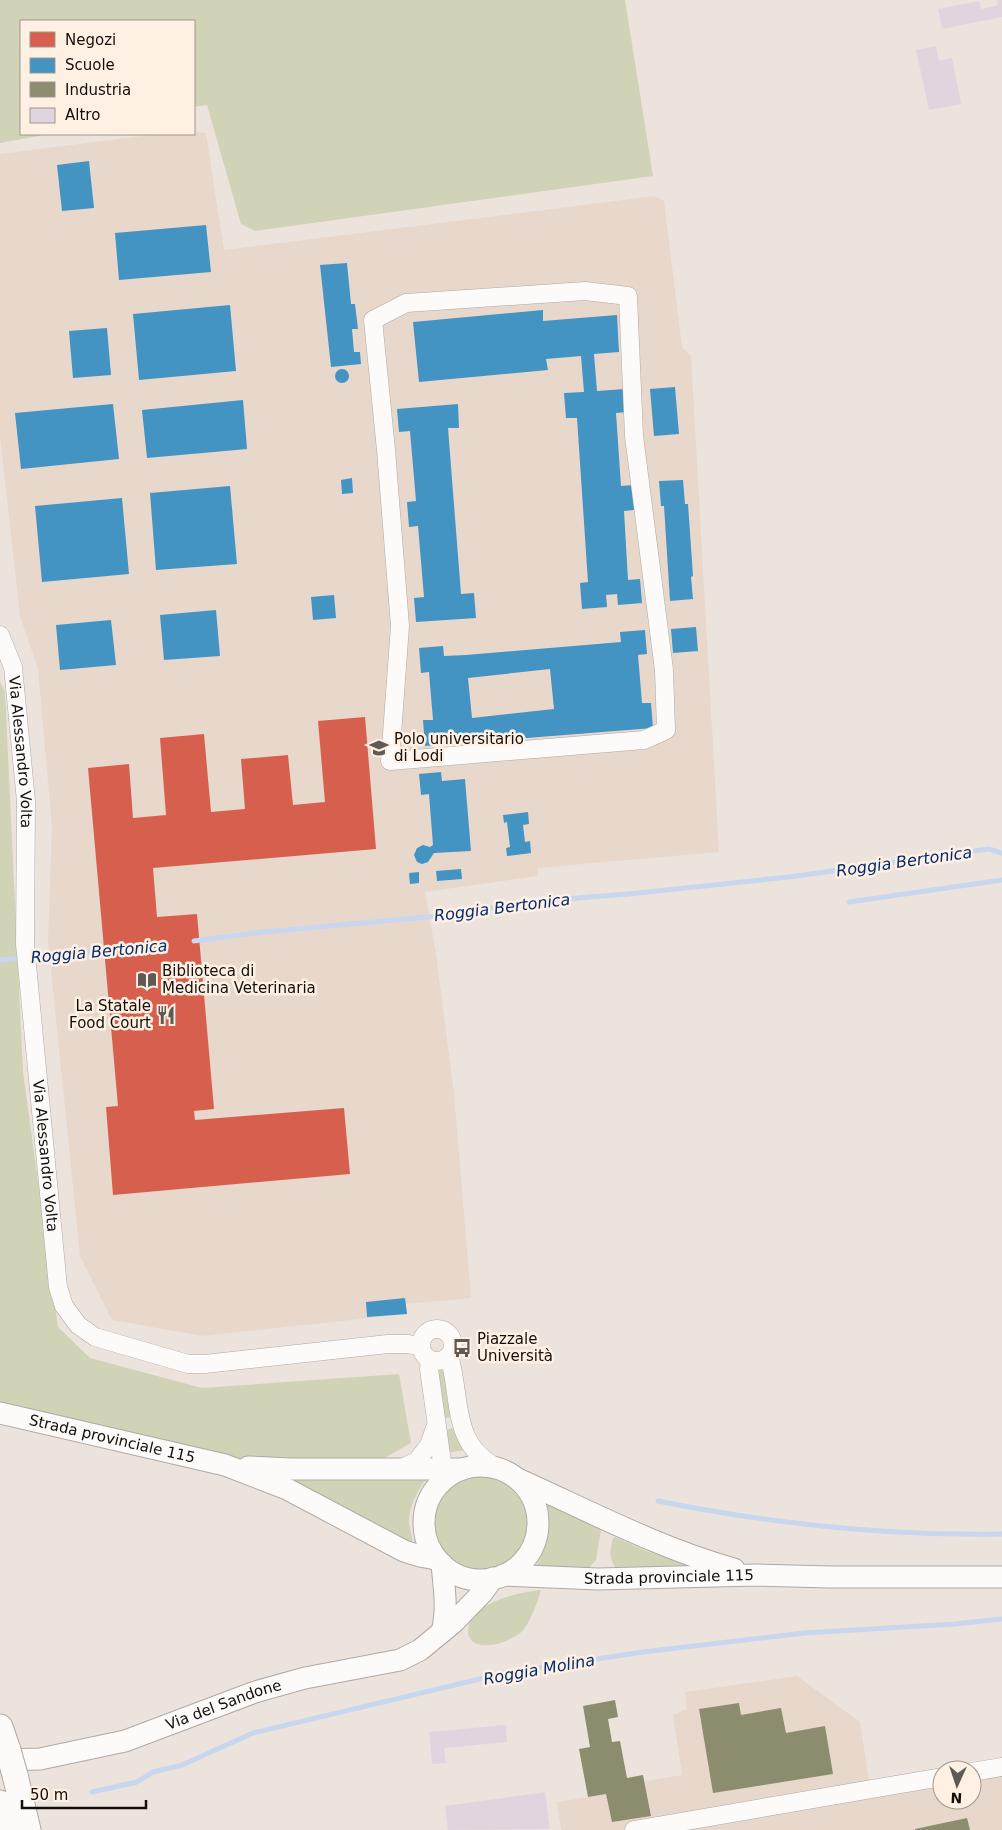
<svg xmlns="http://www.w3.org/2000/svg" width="1002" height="1830" font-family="'DejaVu Sans',sans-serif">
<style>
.built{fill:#e8d8cc;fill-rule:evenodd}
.green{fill:#d0d3b6}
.shops{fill:#d6604d}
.schools{fill:#4393c3;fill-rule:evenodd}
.industry{fill:#8c8c6e}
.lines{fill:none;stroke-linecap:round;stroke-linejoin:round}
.stream{stroke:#c8d6ee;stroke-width:5}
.building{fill:#e0d5df}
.minor-casing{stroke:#b0a9a4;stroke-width:19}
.major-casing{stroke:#b0a9a4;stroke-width:23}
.highway-casing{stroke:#b0a9a4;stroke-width:27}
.minor{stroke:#fcfbfa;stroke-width:18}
.major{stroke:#fcfbfa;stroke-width:21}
.highway{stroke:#fcfbfa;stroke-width:25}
.highway-bridge-casing{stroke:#b0a9a4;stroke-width:27;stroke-linecap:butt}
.highway-bridge{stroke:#fcfbfa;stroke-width:25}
.labels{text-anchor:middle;stroke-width:5;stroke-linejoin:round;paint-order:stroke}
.poi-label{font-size:15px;fill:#140f0b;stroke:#fff0e4;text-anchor:start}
.street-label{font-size:15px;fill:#140f0b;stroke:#fff0e4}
.water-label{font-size:16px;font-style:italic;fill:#032c70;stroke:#fff0e4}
</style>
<rect width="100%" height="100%" fill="#ece3dd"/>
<path class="built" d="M194 132 206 133 224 250 655 196 664 201 682 347 691 356 719 852 538 868V876L425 892 436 954 454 1093 471 1298 406 1304 407 1314 202 1336 112 1320 80 1256 48 940 52 827 38 669 20 616 0 436V154L158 134H194Z
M797 1676 860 1722 869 1780 1002 1757V1830H561L557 1802 606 1794 604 1782 643 1775 645 1781 682 1775 673 1715 687 1709 685 1692ZM942 1770H972V1800H942Z"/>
<path class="green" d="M0 0H625L653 176 255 231 241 224 207 105 194 107V21H21V134H49L0 143Z
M0 682 5 692 23 1072 58 1327 90 1358 202 1388 399 1374 411 1443 383 1459 223 1458 0 1404Z
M438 1366H441L444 1367 447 1398 451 1417 443 1418Z
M455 1428 464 1450 447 1453 444 1430Z
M433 1524a47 47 0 1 1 94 0a47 47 0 1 1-94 0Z
M291 1478 426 1479C417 1492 409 1506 409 1523 410 1530 412 1536 413 1543H411L290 1482Z
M549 1505 601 1530 596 1560 588 1569H534C547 1550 552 1531 546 1508Z
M615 1537 646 1551 699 1568H616C608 1556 610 1551 613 1538Z
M541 1590C537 1603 532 1618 524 1629 516 1640 483 1652 472 1641 469 1638 468 1635 468 1631 469 1603 519 1592 541 1590Z"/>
<path class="shops" d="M365 717 376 849 153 868 157 917 197 914 214 1109 194 1111 195 1120 344 1108 350 1174 113 1195 106 1107 118 1106 88 768 129 764 133 818 166 815 160 738 204 734 211 812 245 809 241 759 288 755 293 805 325 802 318 721Z"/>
<path class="schools" d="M89 161 94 208 62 211 57 165Z
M206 225 211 272 119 280 115 233Z
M347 263 351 304H355L358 329H352L354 352H360L361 364 331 367 320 265Z
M230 305 236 371 139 380 133 314Z
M543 310V321L617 315 619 352 594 354 597 391 625 389 627 412 616 413 621 486 633 485 634 510 624 511 628 580 640 579 642 603 618 605 617 594 606 595 607 607 582 609 580 583 588 582 577 418H566L564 393 584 392 581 356 546 359 548 370 419 382 413 322Z
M107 328 111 375 73 378 69 331Z
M335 376a7 7 0 1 1 14 0a7 7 0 1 1-14 0Z
M675 387 679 434 654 436 650 389Z
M243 400 247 449 147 458 142 410Z
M113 404 119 459 21 469 15 413Z
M458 404 459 428H448L461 594 474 593 476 618 416 622 414 598 424 597 418 526 409 527 407 502 416 501 410 431 399 432 397 409Z
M352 478 353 493 342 494 341 480Z
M683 480 685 504H688L693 576 691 577 693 599 670 601 664 506H661L659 481Z
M230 486 237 564 156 570 150 493Z
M122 498 129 574 42 582 35 506Z
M334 595 336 618 313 620 311 597Z
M216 610 220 656 164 660 160 615Z
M111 620 116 665 60 670 56 625Z
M696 627 698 651 673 653 671 629Z
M645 630 647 654 638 655 642 703H651L653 728 425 746 423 720H433L429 672 421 673 419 648 443 646 444 656 466 655 621 642 620 632ZM550 669 554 709 472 718 468 678Z
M441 772 442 781 465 779 471 851 434 853 428 862 422 864 417 862 414 855 417 848 423 845 430 847 433 845 429 794 421 795 419 774Z
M528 812 529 824 523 825 525 842 530 841 531 853 507 856 506 848 510 847 507 822 504 823 503 815Z
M461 869 462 879 437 881 436 871Z
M419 872V883L410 884 409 873Z
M405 1298 407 1314 367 1317 366 1302Z"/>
<path class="industry" d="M615 1700 618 1717 608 1719 612 1742 620 1741 627 1778 643 1775 651 1816 612 1822 606 1794 588 1797 579 1749 590 1747 583 1706Z
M739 1703 741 1715 781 1708 786 1733 825 1726 833 1774 713 1793 699 1709Z
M967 1818 970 1830H915V1829Z"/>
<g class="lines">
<path class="stream" d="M849 902 1002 880
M194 941 264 932 438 916 540 901 628 894 789 877 989 849 1002 853
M0 960 111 951
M658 1501C772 1524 886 1536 1002 1534
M92 1792 137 1782 153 1772 182 1765 253 1733 505 1673 643 1652 805 1633 954 1624 1002 1619"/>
</g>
<path class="building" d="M997 0H1002V17L942 29 938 9 979 1 981 9 998 5Z
M936 46 939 61 952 58 961 104 929 110 916 50Z
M506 1725 507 1742 444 1748 446 1763 432 1764 429 1732Z
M545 1792 550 1829 448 1830 445 1806Z"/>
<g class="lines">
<g class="minor-casing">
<g id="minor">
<path d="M585 291 628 296 634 436 664 670 666 730 644 740 390 761 400 626 386 450 373 320 406 303Z"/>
<path id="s1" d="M0 635 13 667 26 801 25 944 58 1287 64 1306 78 1325 95 1337 188 1364H205L388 1344H407L420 1346"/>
<circle cx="437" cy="1345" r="16"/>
<path d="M449 1355C462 1400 450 1444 499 1469"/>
<path d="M430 1360 429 1369 442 1462V1468L438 1486"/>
<path d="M402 1468 417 1461 429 1445 435 1428"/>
<path d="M972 1772 1002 1767"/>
<path d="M634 1830 942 1777"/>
</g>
</g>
<g class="major-casing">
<g id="major">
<path id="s2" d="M0 1413 225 1465 287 1489 404 1551 420 1556 436 1559"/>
<circle cx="481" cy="1523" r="57"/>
<path d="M248 1467 291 1469H462"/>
<path d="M518 1479C589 1511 659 1548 734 1569"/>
<path d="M442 1564C444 1587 448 1609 442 1632"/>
<path id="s3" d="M503 1575 598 1579 756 1575 831 1577H1002"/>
<path id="s4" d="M0 1760 40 1759 125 1741 255 1692 305 1678 400 1660 420 1650 454 1622 482 1593 493 1578"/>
</g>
</g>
<g class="highway-casing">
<path id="highway" d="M0 1727 8 1750
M15 1775 28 1830
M0 1803 7 1830"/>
</g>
<use href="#minor" class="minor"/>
<use href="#major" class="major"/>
<use href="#highway" class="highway"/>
<g class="highway-bridge-casing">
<path id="highway-bridge" d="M8 1750 15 1775"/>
</g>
<use href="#highway-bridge" class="highway-bridge"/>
</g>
<defs>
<g id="university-bare" transform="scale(1.5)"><path d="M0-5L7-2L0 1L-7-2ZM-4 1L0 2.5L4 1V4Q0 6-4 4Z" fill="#605954" stroke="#fff0e4" stroke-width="2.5" paint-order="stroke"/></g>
<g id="library-bare" transform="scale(1.5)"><path d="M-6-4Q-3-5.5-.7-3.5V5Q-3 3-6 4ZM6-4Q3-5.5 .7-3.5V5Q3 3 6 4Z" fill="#605954" stroke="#fff0e4" stroke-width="2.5" paint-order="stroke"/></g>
<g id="restaurant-bare" transform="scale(1.5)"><path d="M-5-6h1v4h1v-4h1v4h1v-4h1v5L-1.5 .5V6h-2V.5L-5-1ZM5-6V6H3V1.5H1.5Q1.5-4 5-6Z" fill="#605954" stroke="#fff0e4" stroke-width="2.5" paint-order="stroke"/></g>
<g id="bus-bare" transform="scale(1.5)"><path d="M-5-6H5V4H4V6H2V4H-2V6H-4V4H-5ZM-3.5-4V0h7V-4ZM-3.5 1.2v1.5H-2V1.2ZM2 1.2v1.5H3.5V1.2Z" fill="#605954" stroke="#fff0e4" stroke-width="2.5" paint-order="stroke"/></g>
</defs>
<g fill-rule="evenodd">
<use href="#university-bare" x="379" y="748"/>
<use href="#library-bare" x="147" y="980"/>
<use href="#restaurant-bare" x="166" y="1015"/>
<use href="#bus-bare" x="462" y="1348"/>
</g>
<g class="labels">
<g class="poi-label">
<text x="394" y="744">Polo universitario<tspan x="394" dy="17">di Lodi</tspan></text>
<text x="162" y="976">Biblioteca di<tspan x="162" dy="17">Medicina Veterinaria</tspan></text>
<text x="151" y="1011" text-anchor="end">La Statale<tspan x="151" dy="17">Food Court</tspan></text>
<text x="477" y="1344">Piazzale<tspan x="477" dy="17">Università</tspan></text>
</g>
<g class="street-label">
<text dy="5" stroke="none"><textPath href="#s1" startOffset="120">Via Alessandro Volta</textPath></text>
<text dy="5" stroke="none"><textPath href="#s1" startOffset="525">Via Alessandro Volta</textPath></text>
<text dy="5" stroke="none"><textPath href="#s2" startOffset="115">Strada provinciale 115</textPath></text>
<text dy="5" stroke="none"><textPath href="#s3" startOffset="166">Strada provinciale 115</textPath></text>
<text dy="5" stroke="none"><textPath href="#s4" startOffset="232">Via del Sandone</textPath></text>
</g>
<g class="water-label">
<text transform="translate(904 861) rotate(-8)" y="6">Roggia Bertonica</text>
<text transform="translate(502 907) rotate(-7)" y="6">Roggia Bertonica</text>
<text transform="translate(99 951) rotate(-5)" y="6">Roggia Bertonica</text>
<text transform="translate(539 1669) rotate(-10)" y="6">Roggia Molina</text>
</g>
</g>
<rect x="20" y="20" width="175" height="115" fill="#fff0e4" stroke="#a1968d"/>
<rect x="30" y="32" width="25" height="15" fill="#d6604d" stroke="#a1968d"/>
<text x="65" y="45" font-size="15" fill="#140f0b">Negozi</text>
<rect x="30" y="58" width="25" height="15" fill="#4393c3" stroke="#a1968d"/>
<text x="65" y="70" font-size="15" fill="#140f0b">Scuole</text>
<rect x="30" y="82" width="25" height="15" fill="#8c8c6e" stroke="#a1968d"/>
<text x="65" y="95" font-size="15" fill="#140f0b">Industria</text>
<rect x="30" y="108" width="25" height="15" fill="#e0d5df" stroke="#a1968d"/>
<text x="65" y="120" font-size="15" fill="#140f0b">Altro</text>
<g transform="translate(957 1785) rotate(183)"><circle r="24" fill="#fff0e4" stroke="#a1968d"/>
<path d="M0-4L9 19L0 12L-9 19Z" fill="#605954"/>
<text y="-8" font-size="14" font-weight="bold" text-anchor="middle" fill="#140f0b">N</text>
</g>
<path d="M22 1800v8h124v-8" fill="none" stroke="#140f0b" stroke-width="2.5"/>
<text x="30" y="1800" font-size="15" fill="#140f0b" stroke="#fff0e4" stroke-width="4" paint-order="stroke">50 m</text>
</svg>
